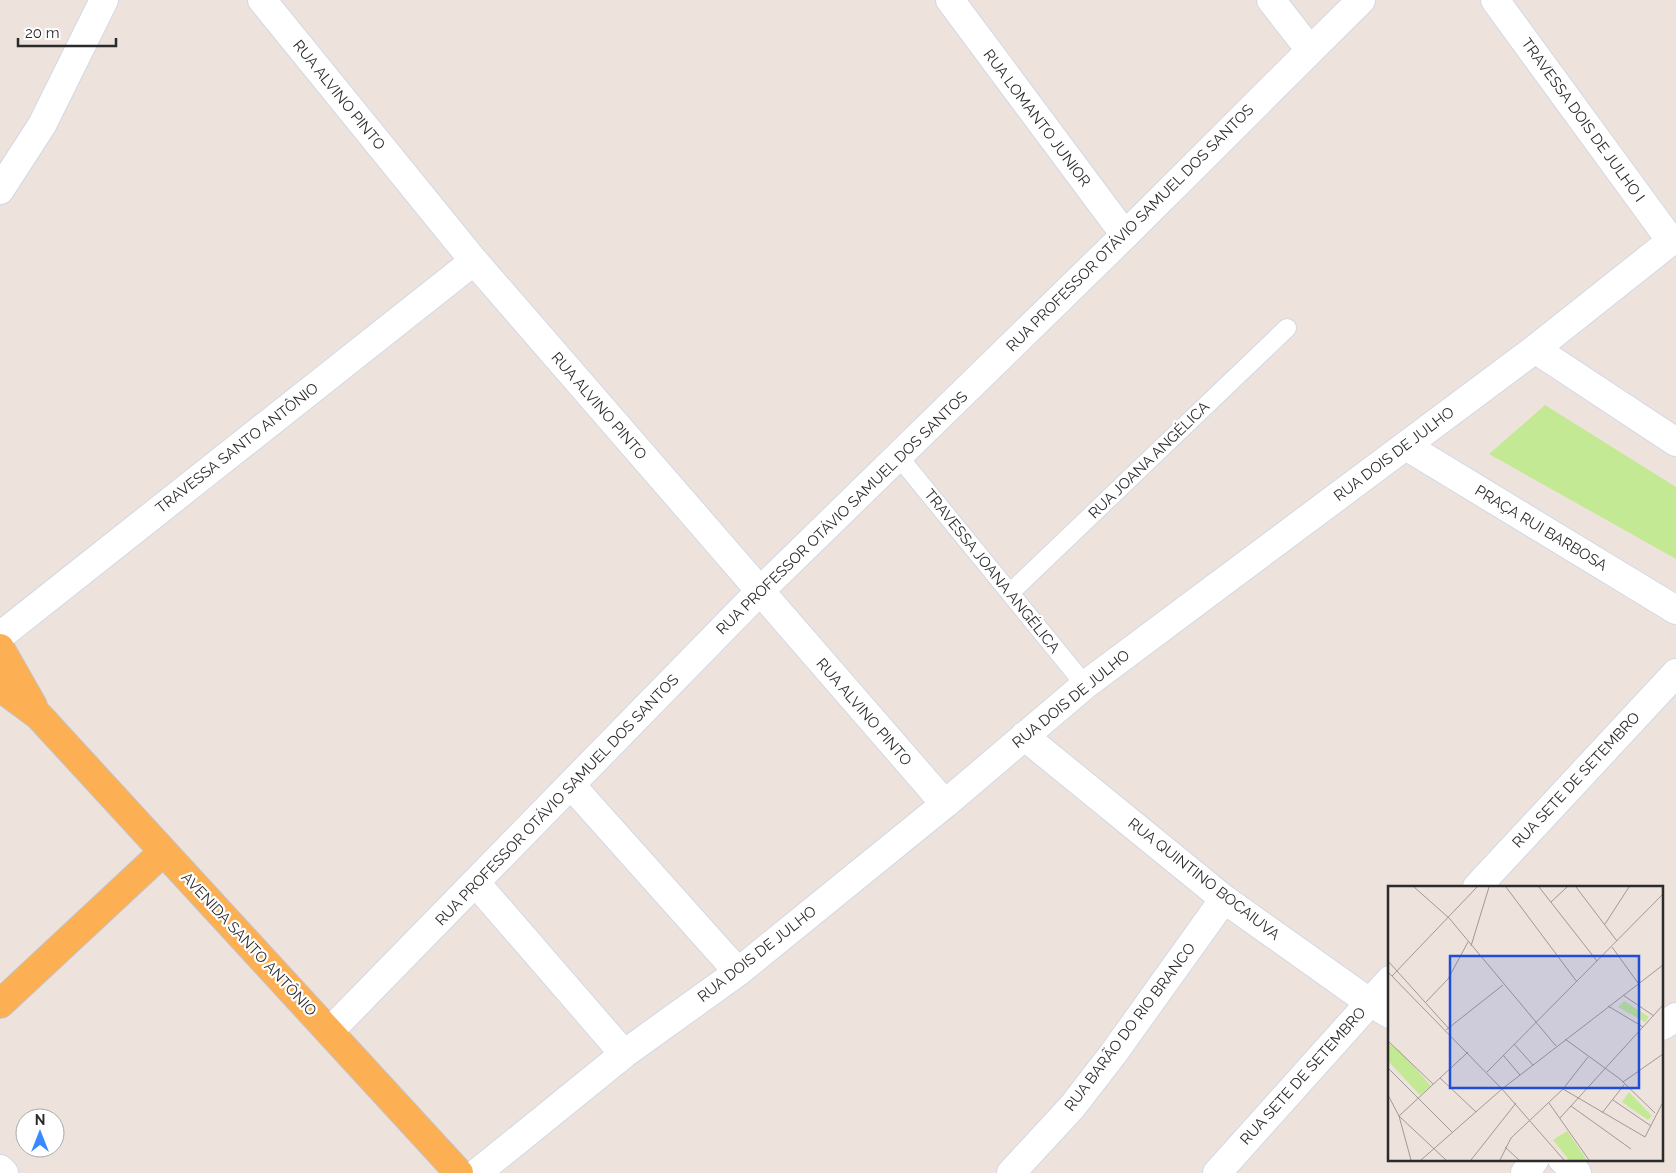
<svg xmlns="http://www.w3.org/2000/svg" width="1676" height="1173" font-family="Raleway,sans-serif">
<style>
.green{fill:#c4e994}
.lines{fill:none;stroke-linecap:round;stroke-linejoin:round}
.service-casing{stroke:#d1d9e5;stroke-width:20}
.minor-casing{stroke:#d1d9e5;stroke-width:30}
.tertiary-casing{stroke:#d1d9e5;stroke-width:30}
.primary-casing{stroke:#c4c4c4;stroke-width:30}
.service{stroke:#fff;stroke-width:18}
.minor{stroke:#fff;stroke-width:28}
.tertiary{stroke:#fff;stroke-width:28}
.primary{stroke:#fcaf53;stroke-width:28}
.labels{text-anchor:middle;stroke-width:4.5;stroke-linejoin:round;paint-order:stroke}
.street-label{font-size:15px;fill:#2b2b2b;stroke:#fff}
.inset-road{fill:none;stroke:#a09995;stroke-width:1}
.view{fill:#1d4ed8;fill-opacity:0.15;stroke:#1d4ed8;stroke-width:2.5}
.inset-edge{fill:none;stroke:#2b2b2b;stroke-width:2.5}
</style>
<rect width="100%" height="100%" fill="#eee2dc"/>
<path class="green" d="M1545 405 1676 487V559L1489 454Z"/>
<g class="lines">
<g class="service-casing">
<path id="service" d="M899 457 1085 685
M1011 592 1287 328"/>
</g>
<g class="minor-casing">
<path id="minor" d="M262 0 474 261 945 804
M950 0 1125 235
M1271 0 1310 50
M1495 0 1671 241
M0 190 42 125 104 0
M1535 349 1676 442
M1406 446 1676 610
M0 636 474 261
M1024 736 1224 899 1369 1002 1390 1014
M571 785 738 972
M476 883 624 1054
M1662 1026 1676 1017
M330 1031 759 592 1125 235 1361 0
M1562 1159 1577 1173
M0 1169 4 1173
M477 1173 624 1054 738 972 945 804 1085 685 1535 349 1676 237
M1011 1173 1072 1107 1113 1054 1224 899
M1525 1173 1535 1159"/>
</g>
<g class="tertiary-casing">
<path id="tertiary" d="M1477 887 1676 673
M1217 1173 1390 980"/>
</g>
<g class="primary-casing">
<path id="primary" d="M0 648 33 706
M0 687 39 716 459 1173
M0 1004 163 852"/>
</g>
<use href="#service" class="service"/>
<use href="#minor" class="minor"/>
<use href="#tertiary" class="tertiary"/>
<use href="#primary" class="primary"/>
</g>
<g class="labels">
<g class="street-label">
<text transform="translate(339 95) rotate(51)" y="5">RUA ALVINO PINTO</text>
<text transform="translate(1037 118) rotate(53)" y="5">RUA LOMANTO JUNIOR</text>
<text transform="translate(1583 120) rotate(54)" y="5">TRAVESSA DOIS DE JULHO I</text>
<text transform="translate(1130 228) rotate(-45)" y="5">RUA PROFESSOR OTÁVIO SAMUEL DOS SANTOS</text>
<text transform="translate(599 406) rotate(49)" y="5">RUA ALVINO PINTO</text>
<text transform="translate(237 448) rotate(-38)" y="5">TRAVESSA SANTO ANTÔNIO</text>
<text transform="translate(1394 454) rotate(-37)" y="5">RUA DOIS DE JULHO</text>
<text transform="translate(1149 460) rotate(-44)" y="5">RUA JOANA ANGÉLICA</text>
<text transform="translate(842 513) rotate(-44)" y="5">RUA PROFESSOR OTÁVIO SAMUEL DOS SANTOS</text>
<text transform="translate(1541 528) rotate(31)" y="5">PRAÇA RUI BARBOSA</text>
<text transform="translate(992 571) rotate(51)" y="5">TRAVESSA JOANA ANGÉLICA</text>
<text transform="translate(1071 699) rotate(-39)" y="5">RUA DOIS DE JULHO</text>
<text transform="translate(864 712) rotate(49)" y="5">RUA ALVINO PINTO</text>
<text transform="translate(1576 780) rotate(-47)" y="5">RUA SETE DE SETEMBRO</text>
<text transform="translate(557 800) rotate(-46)" y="5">RUA PROFESSOR OTÁVIO SAMUEL DOS SANTOS</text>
<text transform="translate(1204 879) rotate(38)" y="5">RUA QUINTINO BOCAIUVA</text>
<text transform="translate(249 944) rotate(47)" y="5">AVENIDA SANTO ANTÔNIO</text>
<text transform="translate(757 954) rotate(-38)" y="5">RUA DOIS DE JULHO</text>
<text transform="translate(1130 1027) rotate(-53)" y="5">RUA BARÃO DO RIO BRANCO</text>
<text transform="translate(1303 1076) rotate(-48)" y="5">RUA SETE DE SETEMBRO</text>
</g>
</g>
<g transform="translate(1388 886)">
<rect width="275" height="275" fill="#eee2dc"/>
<path d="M236 115 261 131 257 136 230 121ZM0 157 12 165 43 200 32 209 0 175ZM241 206 264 230 260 234 234 216ZM179 245 199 274H181L165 254Z" fill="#c4e994"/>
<path class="inset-road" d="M26 1 61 32 168 160M118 1 189 96M151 1 209 75M188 1 229 55M163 16 179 1M217 38 241 1M83 60 101 1M224 61 250 97M0 75 63 145M0 86 114 203 33 274M4 90 89 1M235 109 266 130M38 116 60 93 80 56M220 120 255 141M58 144 115 99M177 153 232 193 267 227M0 155 45 198M126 158 145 179M115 169 132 189M0 182 64 246M99 186 275 8M52 192 88 226M235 196 275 168M175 203 257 251 275 216M0 209 11 230 58 274M225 214 263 240M161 217 201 274M183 220 243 263M214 227 236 199M172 232 275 119M117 261 131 274M23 274 11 230 80 166M83 274 128 217M112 274 123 252 175 203 200 171M176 274 114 203 275 79"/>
<path class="view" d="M62 70H251V202H62Z"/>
<rect width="275" height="275" class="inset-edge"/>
</g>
<g transform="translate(40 1133)"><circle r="24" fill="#ffffff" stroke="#aaaaaa"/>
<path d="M0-4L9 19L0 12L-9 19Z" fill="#3889ff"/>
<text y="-8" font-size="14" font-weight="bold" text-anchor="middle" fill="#2b2b2b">N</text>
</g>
<path d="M18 38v8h98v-8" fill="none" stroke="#2b2b2b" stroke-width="2.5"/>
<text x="25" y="38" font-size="15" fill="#2b2b2b" stroke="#ffffff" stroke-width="4" paint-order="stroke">20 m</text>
</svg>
